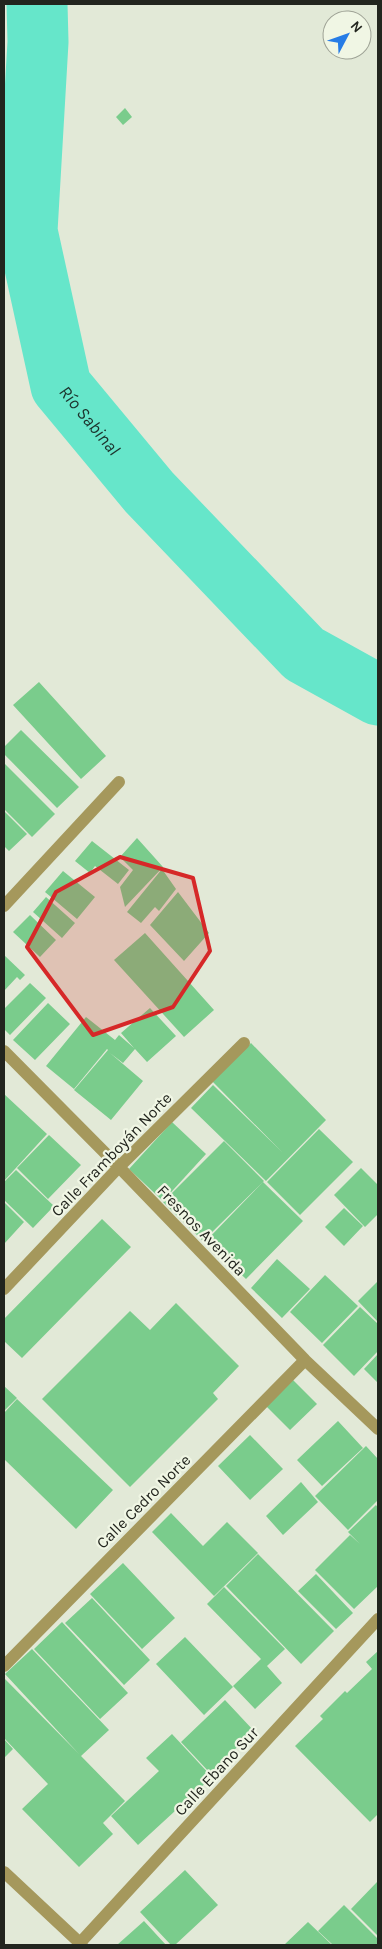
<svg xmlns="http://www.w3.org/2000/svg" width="382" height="1949" font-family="Karla,sans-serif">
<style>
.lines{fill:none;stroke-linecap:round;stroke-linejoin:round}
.river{stroke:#66e6ca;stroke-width:61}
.building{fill:#7acc8c}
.street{stroke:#a5985c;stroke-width:12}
.marked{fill:#d62828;fill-opacity:0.2;stroke:#d62828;stroke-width:4;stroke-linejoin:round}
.labels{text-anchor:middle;stroke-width:4.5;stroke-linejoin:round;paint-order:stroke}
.street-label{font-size:16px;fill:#22251e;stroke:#f0f6e4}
.water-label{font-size:18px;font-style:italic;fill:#1c322c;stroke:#f0f6e4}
</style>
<rect width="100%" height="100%" fill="#e2e9d7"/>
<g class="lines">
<path class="river" id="s1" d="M37 4 38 42 27 231 61 386 149 492 304 654 378 695"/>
</g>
<path class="building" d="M125 108 132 117 123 125 116 117Z
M39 682 106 756 81 779 13 705Z
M21 730 79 787 57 808 4 754V747Z
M4 763 55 814 32 837 4 809Z
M4 811 27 834 9 851 4 846Z
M137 838 163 867 125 907 120 887 133 870 120 857Z
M92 841 129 870 118 884 95 866 90 873 75 861Z
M162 869 176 889 159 911 155 907 141 923 127 912Z
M63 871 95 897 77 919 45 892Z
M178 892 209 933 184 961 150 925Z
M46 897 75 923 62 938 33 912Z
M30 915 56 940 40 957 13 932Z
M145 933 214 1010 184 1037 114 960Z
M4 955 25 975 20 980 17 977 4 991Z
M30 983 46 998 10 1035 4 1029V1009Z
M48 1003 70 1024 35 1060 13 1040Z
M150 1008 176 1036 147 1062 135 1049 123 1063 110 1053 143 1081 111 1120 74 1090 108 1050 107 1049 74 1089 46 1066 86 1017 115 1040 119 1035 134 1048 121 1033Z
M251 1043 326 1120 266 1181 191 1108 213 1085 282 1152 212 1081Z
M4 1094 47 1134 4 1181Z
M172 1122 206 1154 163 1201 129 1169Z
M319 1129 353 1162 300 1215 267 1182Z
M49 1135 81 1165 48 1199 17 1168Z
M224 1141 264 1181 203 1241 163 1202Z
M361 1168 378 1185V1214L365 1227 334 1195Z
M16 1170 54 1206 33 1228 4 1200V1182Z
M263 1182 303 1221 246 1279 206 1241Z
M4 1202 24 1222 4 1244Z
M344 1208 363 1226 344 1246 325 1227Z
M102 1219 131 1247 22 1358 4 1341V1319Z
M277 1259 310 1289 282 1318 251 1288Z
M325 1275 358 1306 322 1343 290 1312Z
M378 1281V1322L358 1301Z
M176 1303 239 1366 213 1393 218 1399 130 1487 42 1399 130 1311 150 1330Z
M360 1307 378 1324V1351L354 1376 323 1345Z
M378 1354V1383L364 1369Z
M293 1380 317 1404 290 1430 266 1406Z
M4 1386 17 1398 4 1411Z
M17 1399 113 1490 76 1529 4 1459V1413Z
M338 1421 363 1448 322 1486 297 1460Z
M250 1435 283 1469 250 1500 218 1466Z
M366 1446 378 1459V1500L348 1530 315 1496Z
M301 1482 318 1502 283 1535 266 1516Z
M376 1505 378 1508V1586L354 1609 315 1570 350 1535 360 1544 348 1532Z
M171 1513 203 1546 227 1522 258 1553 214 1596 152 1532Z
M258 1554 334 1631 301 1664 226 1586Z
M123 1563 175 1618 142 1649 90 1594Z
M316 1574 353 1613 336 1629 298 1591Z
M224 1587 285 1649 267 1666 282 1683 255 1709 233 1686 261 1659 207 1604Z
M92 1598 150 1660 124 1685 65 1623Z
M62 1622 128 1693 100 1719 34 1649Z
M185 1637 233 1687 204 1715 156 1664Z
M32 1649 109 1730 81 1756 125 1801 103 1823 113 1834 79 1867 22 1809 48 1784 4 1738V1680L5 1679 79 1754 5 1674Z
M378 1651V1814L370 1822 295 1746 323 1719 320 1716 345 1691 347 1693 372 1669 366 1662Z
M225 1700 254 1731 210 1773 181 1742Z
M172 1734 212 1777 138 1845 111 1816 159 1771 146 1758Z
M4 1739 13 1749 4 1758Z
M185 1870 218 1905 175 1945H171L140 1912Z
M377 1882 378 1884V1936L351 1909Z
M344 1905 378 1939V1945H333L318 1931Z
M144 1921 166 1945H117Z
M308 1922 332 1945H284Z"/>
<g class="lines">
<path class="street" d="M4 906 119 782
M4 1051 119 1167 305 1360 378 1429
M4 1289 119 1167 244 1043
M4 1666 305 1360
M4 1872 82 1945
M78 1945 378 1619"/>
</g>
<path class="marked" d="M120 857 193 878 210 951 173 1007 93 1035 27 947 56 892Z"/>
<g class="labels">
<g class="street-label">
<text transform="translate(111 1154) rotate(-46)" y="6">Calle Framboyán Norte</text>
<text transform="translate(202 1230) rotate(46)" y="6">Fresnos Avenida</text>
<text transform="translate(143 1501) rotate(-45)" y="6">Calle Cedro Norte</text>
<text transform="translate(216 1771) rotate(-47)" y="6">Calle Ebano Sur</text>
</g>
<g class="water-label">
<text dy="6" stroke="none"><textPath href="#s1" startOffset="431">Río Sabinal</textPath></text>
</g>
</g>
<rect width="382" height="1949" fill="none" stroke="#22251e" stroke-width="10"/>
<g transform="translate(347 35) rotate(49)"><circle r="24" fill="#f0f6e4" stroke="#9ea295"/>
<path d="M0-4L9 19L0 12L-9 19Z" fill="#267ce6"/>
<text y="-8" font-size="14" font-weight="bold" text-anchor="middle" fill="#22251e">N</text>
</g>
</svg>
